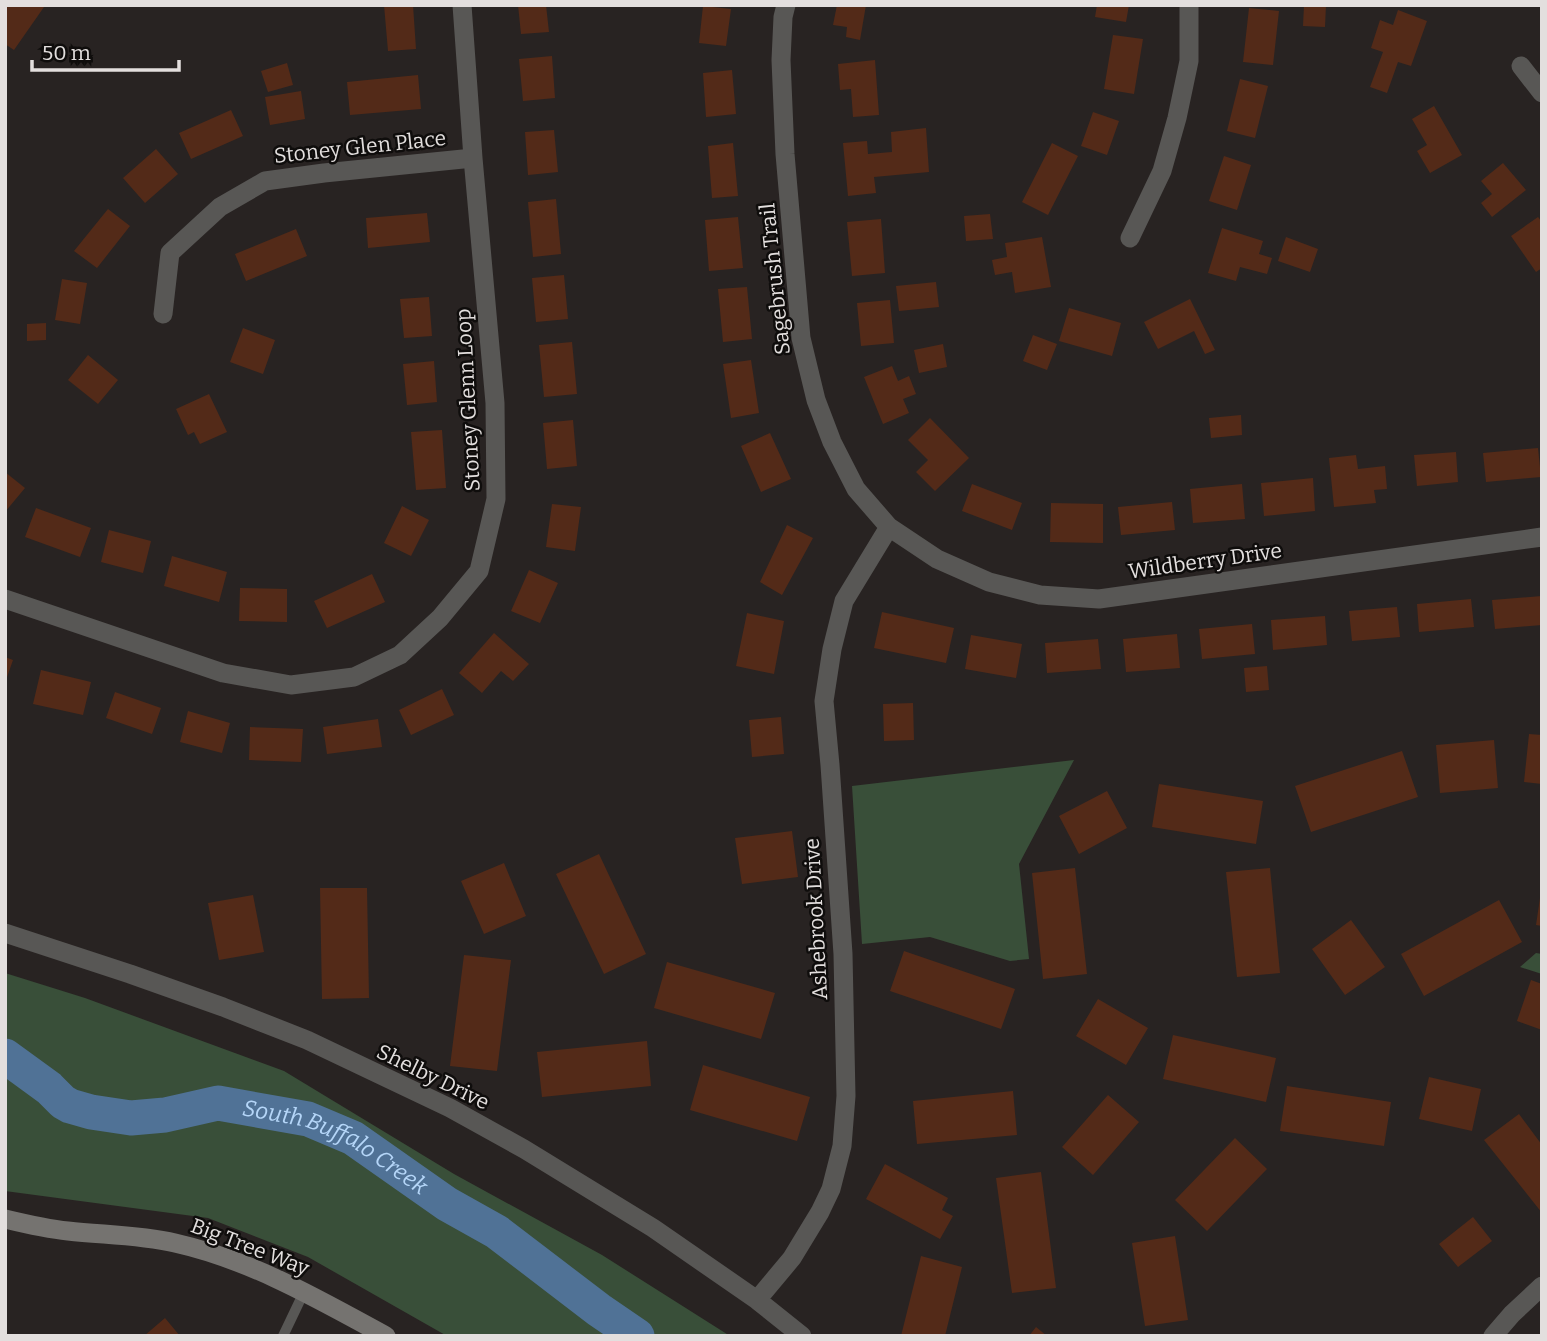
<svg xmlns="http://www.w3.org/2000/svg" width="1547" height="1341" font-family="Bitter,serif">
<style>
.green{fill:#394f39}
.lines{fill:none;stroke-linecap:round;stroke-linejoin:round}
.river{stroke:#507296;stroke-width:35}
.building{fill:#532a18}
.service{stroke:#585755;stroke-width:10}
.minor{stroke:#585755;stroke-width:19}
.secondary{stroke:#757370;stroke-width:19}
.labels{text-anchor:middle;stroke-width:5;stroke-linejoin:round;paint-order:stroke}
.street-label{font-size:21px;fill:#e3dfde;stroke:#0f0d0c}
.water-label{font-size:23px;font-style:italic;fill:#b5d6f8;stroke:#0f0d0c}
</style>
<rect width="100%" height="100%" fill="#282322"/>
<path class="green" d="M1074 760 1019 864 1029 959 1010 961 930 937 862 944 852 786Z
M1536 953 1542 954V974L1520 967Z
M5 973 85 998 284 1071 454 1174 602 1255 730 1336H447L308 1257 208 1218 5 1191Z"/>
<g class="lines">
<path class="river" id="s1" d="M5 1056 49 1088 63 1102 70 1106 91 1112 131 1118 165 1115 218 1103 308 1119 353 1138 447 1204 497 1232 599 1310 637 1336"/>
</g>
<path class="building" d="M7 5H41L44 7 14 50 5 44V8Z
M384 5H413L416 49 388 51Z
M518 5H546L549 32 521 34Z
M837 5H866L860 40 846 37 847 27 833 25Z
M1097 5H1129L1126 22 1095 17Z
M1304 5H1326L1325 27 1303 26Z
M703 6 731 9 726 46 699 43Z
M1249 8 1279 11 1273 65 1243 62Z
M1398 10 1427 21 1411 66 1398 62 1387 93 1370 87 1383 52 1371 48 1380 20 1393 25Z
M1113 35 1143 39 1134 94 1104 89Z
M552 56 555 98 523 101 519 59Z
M875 60 879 115 853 117 851 89 840 90 838 64Z
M287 63 293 85 268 92 261 71Z
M732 70 736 114 706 117 703 73Z
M418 75 421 109 350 115 347 82Z
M1240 79 1268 86 1255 138 1227 131Z
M301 91 305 119 270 125 265 97Z
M1434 106 1462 155 1430 173 1417 151 1427 145 1412 119Z
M231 110 243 136 191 159 179 133Z
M1093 112 1119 121 1107 155 1081 146Z
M926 128 929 172 874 177 876 193 848 196 843 143 867 141 868 154 892 152 891 132Z
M554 130 558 172 528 175 525 132Z
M733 143 738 196 712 198 708 146Z
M1052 143 1078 156 1048 215 1022 202Z
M156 149 178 174 145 203 123 178Z
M1224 156 1251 165 1237 210 1209 201Z
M1503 163 1526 190 1492 217 1481 203 1492 194 1481 181Z
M556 199 561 254 533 257 528 202Z
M108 209 130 226 97 268 74 251Z
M427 213 430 242 368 248 366 218Z
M990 214 993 239 966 241 964 216Z
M738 217 743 268 709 271 705 220Z
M1538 217 1542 222V268L1536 272 1511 236Z
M881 219 885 273 852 276 847 222Z
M1222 228 1263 241 1259 254 1272 258 1267 274 1240 267 1236 281 1208 273Z
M296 229 307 256 246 281 235 254Z
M1042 237 1051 287 1015 293 1012 272 995 275 992 260 1007 257 1005 243Z
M1286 237 1318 249 1310 272 1278 261Z
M564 275 568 319 536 322 532 278Z
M62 279 87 283 80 324 55 320Z
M936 282 939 307 899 311 896 286Z
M747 287 752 339 723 342 718 289Z
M429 297 432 336 404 338 400 299Z
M1190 299 1215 350 1205 354 1194 331 1158 349 1144 322Z
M890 300 894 343 861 346 857 303Z
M1069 308 1121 323 1112 356 1059 341Z
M46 323V340L27 341V324Z
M243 328 275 340 263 374 230 362Z
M1033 335 1057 344 1047 370 1023 361Z
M572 342 577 394 544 397 539 345Z
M943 344 947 367 919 373 914 350Z
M88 355 118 380 98 404 68 380Z
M751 360 759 413 731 418 723 364Z
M434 361 437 402 407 405 403 364Z
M892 366 898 381 909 376 916 394 903 399 909 413 883 424 864 377Z
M209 394 227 432 200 444 194 432 188 435 176 409Z
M1241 415 1242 435 1211 438 1209 418Z
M930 418 969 458 935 491 916 472 928 460 908 440Z
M573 420 577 466 547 469 543 423Z
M442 430 446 488 416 490 411 432Z
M770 433 791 479 761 492 741 446Z
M1538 448 1541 477 1486 482 1483 453Z
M1456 452 1458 482 1417 486 1414 455Z
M1356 455 1358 469 1385 466 1387 489 1374 490 1376 503 1334 507 1329 458Z
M5 472 25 488 5 512Z
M1313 478 1315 511 1264 516 1261 483Z
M972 484 1022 503 1012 530 962 511Z
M1242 484 1245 519 1193 523 1190 489Z
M1172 502 1175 530 1121 535 1118 507Z
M1051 503 1103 504V543L1050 542Z
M552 504 581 507 575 551 546 547Z
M402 506 429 520 411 556 384 543Z
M36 508 91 528 80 557 25 537Z
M787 525 813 538 782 595 760 582Z
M109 530 151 541 143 573 101 562Z
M172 556 227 572 219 602 164 586Z
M529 570 558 583 540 623 511 611Z
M372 574 385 602 327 628 314 601Z
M240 588 287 589V622L239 621Z
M1542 596V625L1495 629 1492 600Z
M1471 599 1474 627 1419 632 1417 604Z
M1397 607 1400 637 1352 641 1349 611Z
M882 612 954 628 946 663 874 648Z
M747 613 784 621 774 674 736 666Z
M1325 616 1327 645 1273 650 1271 620Z
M1252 624 1255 654 1202 659 1199 629Z
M494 633 529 664 513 681 501 671 482 693 459 673Z
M1177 634 1180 668 1126 672 1123 639Z
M971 635 1022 644 1016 678 965 669Z
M1098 639 1101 669 1047 673 1045 643Z
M5 657 13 660 6 680H5Z
M1267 666 1269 690 1246 692 1244 668Z
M41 670 91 682 83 715 33 704Z
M442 689 454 715 411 735 399 710Z
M115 692 161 708 152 734 106 718Z
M913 703 914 740 884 741 883 704Z
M188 711 230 723 222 753 180 742Z
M781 717 784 754 752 757 749 720Z
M378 719 382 747 327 754 323 727Z
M250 727 303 729 301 762 249 760Z
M1529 734 1542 735V784L1524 782Z
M1494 740 1498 788 1440 793 1436 745Z
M1402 751 1418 797 1311 832 1295 786Z
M1159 784 1263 801 1256 844 1152 827Z
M1107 791 1127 828 1079 854 1059 816Z
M792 831 798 877 742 884 735 838Z
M599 854 646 954 604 974 556 874Z
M504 863 526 916 484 934 461 881Z
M1075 868 1087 974 1043 979 1032 873Z
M1270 868 1280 973 1237 977 1226 872Z
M320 888H367L369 998 322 999Z
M253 895 264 952 219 960 208 903Z
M1540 898 1542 899V926L1536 925Z
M1499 900 1522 942 1424 996 1401 954Z
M1351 920 1385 967 1345 995 1312 949Z
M904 951 1015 989 1001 1029 890 991Z
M464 955 511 960 497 1071 450 1066Z
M667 962 775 993 761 1039 654 1008Z
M1531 980 1542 984V1030L1517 1021Z
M1098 999 1148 1028 1126 1065 1076 1036Z
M1173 1035 1276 1058 1266 1102 1163 1079Z
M647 1041 651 1086 542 1097 537 1052Z
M703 1065 810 1097 797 1141 690 1110Z
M1429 1077 1481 1089 1472 1131 1419 1119Z
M1287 1086 1391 1102 1384 1146 1280 1131Z
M1013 1091 1017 1135 917 1144 913 1101Z
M1108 1095 1139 1122 1093 1175 1062 1147Z
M1519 1114 1542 1145V1213L1484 1140Z
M1235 1138 1267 1169 1207 1231 1175 1200Z
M885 1164 948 1198 942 1210 953 1216 940 1239 866 1199Z
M1041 1172 1056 1288 1012 1293 996 1178Z
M1473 1217 1492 1241 1458 1267 1439 1244Z
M1175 1236 1188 1320 1145 1326 1132 1243Z
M921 1256 962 1267 945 1336H901Z
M165 1318 180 1336H144Z
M1036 1327 1047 1336H1029Z"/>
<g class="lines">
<path class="service" d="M283 1336 304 1292"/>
<path class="minor" d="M786 5 783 17 781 60 785 154 801 338 816 400 832 442 856 489 889 527 937 559 989 582 1040 595 1099 599 1542 537
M1521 66 1542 93
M1130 238 1162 171 1177 118 1189 61V5
M163 314 170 253 220 207 265 181 324 173 473 158
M5 599 223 673 291 685 354 677 400 655 440 618 479 571 496 499 495 403 473 158 462 5
M5 933 130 974 223 1007 307 1040 450 1108 524 1149 653 1228 757 1300 802 1336
M757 1300 792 1258 820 1212 831 1189 842 1146 846 1096 843 954 830 765 824 701 832 649 844 601 889 527
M1493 1336 1512 1314 1542 1286"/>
<path class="secondary" d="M5 1219C26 1224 48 1229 68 1231 104 1235 140 1235 175 1243 251 1260 318 1299 386 1336"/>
</g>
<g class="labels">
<g class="street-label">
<text transform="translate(360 147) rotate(-6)" y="7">Stoney Glen Place</text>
<text transform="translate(775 279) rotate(-96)" y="7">Sagebrush Trail</text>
<text transform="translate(468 400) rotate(-93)" y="7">Stoney Glenn Loop</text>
<text transform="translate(1205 561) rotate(-8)" y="7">Wildberry Drive</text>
<text transform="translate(816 919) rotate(-93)" y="7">Ashebrook Drive</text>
<text transform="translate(433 1077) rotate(26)" y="7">Shelby Drive</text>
<text transform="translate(250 1247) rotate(21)" y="7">Big Tree Way</text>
</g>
<g class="water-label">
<text dy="8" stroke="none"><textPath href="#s1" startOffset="360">South Buffalo Creek</textPath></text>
</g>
</g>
<rect width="1547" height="1341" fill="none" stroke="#e3dfde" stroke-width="14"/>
<path d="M32 60v10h147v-10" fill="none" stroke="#e3dfde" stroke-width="3.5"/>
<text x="42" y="60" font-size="21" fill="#e3dfde" stroke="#0f0d0c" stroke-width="5" paint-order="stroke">50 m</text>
</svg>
